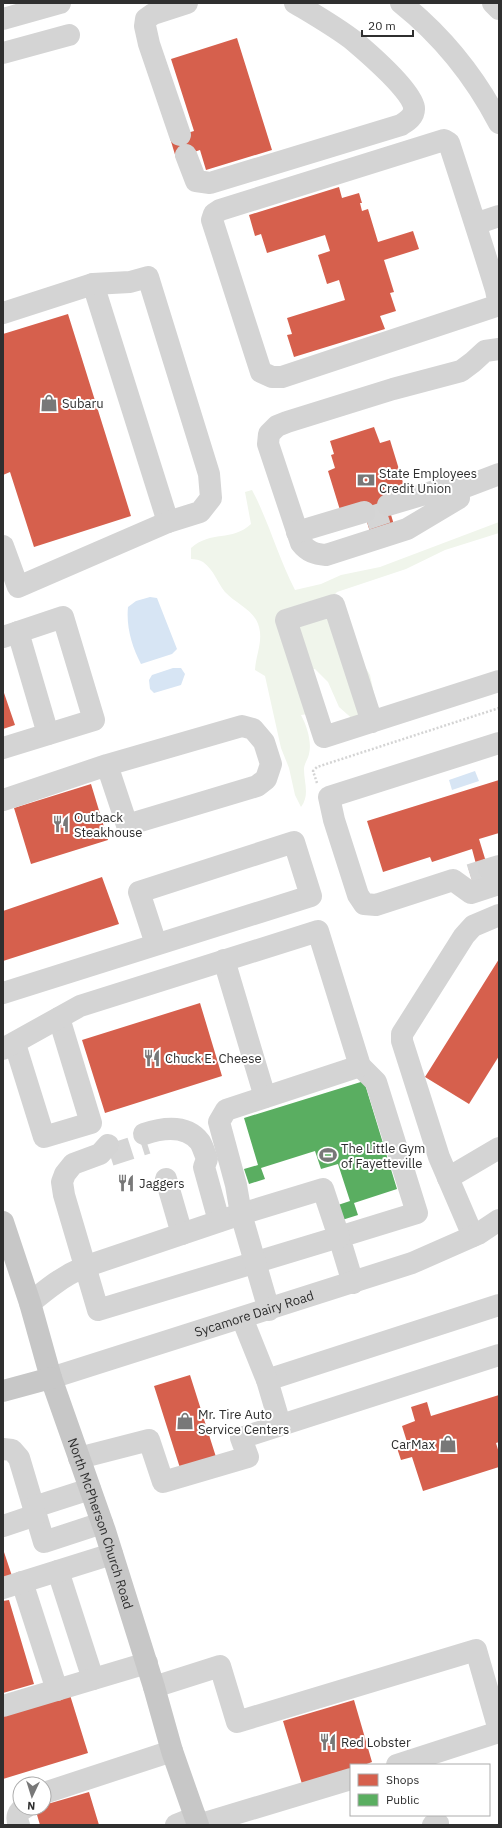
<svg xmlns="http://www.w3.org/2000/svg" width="502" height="1828" font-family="'IBM Plex Sans',sans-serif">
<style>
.green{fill:#f0f5eb}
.water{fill:#d7e5f4}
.shops{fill:#d6604d}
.public{fill:#5aae61}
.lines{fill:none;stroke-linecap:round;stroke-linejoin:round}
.minor-tunnel{stroke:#d5d5d5;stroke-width:22;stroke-dasharray:22 11;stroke-linecap:butt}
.path{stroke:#d4d4d4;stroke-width:2.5;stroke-dasharray:2 2;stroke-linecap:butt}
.minor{stroke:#d4d4d4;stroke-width:22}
.major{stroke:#c7c7c7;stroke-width:22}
.labels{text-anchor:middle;stroke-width:4;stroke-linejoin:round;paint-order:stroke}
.poi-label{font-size:13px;fill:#2f2f2f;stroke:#fff;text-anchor:start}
.street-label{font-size:13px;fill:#2f2f2f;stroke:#fff}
</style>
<rect width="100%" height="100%" fill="#fff"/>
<path class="green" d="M252 490C269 522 278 557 295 590L321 584 341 575 380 567 499 522V533L445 550 406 569 337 592 327 603 370 675 377 708 356 722 339 707 328 682 315 669 305 670 309 714 301 715C307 726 312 742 309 754 308 759 304 764 304 769 304 783 310 795 301 807L295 795 289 768 281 748 265 676 255 670C256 654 263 642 259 627 255 610 236 604 225 592 217 582 214 570 203 562 200 560 195 559 191 559V548C211 530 232 542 251 524L245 492Z"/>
<path class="water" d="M150 597 157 598 177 649 172 654 141 664C132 647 126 627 128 607L136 601Z
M173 668H181L185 674 181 685 154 693 150 689 149 680 152 675Z
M475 771 479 781 452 790 449 780Z"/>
<path class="shops" d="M237 38 272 150 206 170 200 150 176 158 170 138 194 131 171 59Z
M339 187 342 198 359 193 362 203H360L362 211 368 209 378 242 413 231 419 249 384 260 394 292 390 293 396 311 380 316 385 329 294 357 287 335 292 334 287 318 345 300 339 280 327 284 318 255 330 251 325 235 267 253 261 234 255 236 249 215Z
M68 314 131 516 34 547 10 472 3 475V334Z
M374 427 380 443 390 440 405 489 385 495 395 528 371 535 361 503 340 510 328 471 335 468 331 455 334 454 330 441Z
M3 690 15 725 3 729Z
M499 780V833L479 839 490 875 472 880 468 867 476 864 472 849 432 862 430 857 383 872 367 821Z
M91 784 108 840 31 864 14 808Z
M102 877 119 924 3 961V911Z
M499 959V1056L469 1104 425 1077Z
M200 1003 222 1076 105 1113 82 1040Z
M190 1375 216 1457 180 1468 154 1386Z
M499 1395V1442L496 1443 499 1453V1467L423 1491 412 1457 401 1460 396 1445 407 1442 402 1426 415 1421 411 1407 427 1402 431 1416Z
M3 1549 12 1576 3 1579Z
M9 1600 34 1684 3 1693V1601Z
M70 1695 88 1753 3 1779V1715Z
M354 1700 372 1762 364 1765H351V1769L302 1784 283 1721Z
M89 1792 99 1825H40L35 1808H44V1805Z"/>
<path class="public" d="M364 1081 397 1189 354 1203 358 1215 342 1220 338 1205 350 1201 338 1164 321 1169 315 1151 261 1168 265 1179 249 1184 244 1169 258 1165 244 1118Z"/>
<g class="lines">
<path class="minor-tunnel" d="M366 519 390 511
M470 875 489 869
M110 1155 147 1143"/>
<path class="path" d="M317 783 313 771 317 767 499 708"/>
<g class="minor">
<path d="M401 3C441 35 475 77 499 123"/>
<path d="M493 3 499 9"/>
<path d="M3 19 60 3"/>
<path d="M3 53 69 35"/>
<path d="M180 135 149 44 145 26 146 19 153 14 187 3"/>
<path d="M444 140 449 143C465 192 481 241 496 290L498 300 496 306 282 377H272L261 372 212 220 214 214 220 210Z"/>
<path d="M186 155 196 181 210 183 401 125C407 121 414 117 414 109 416 94 367 52 354 41 336 27 315 15 295 3"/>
<path d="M475 220 484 221 499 216"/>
<path d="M93 284 168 522"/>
<path d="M3 313 93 284 130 282 148 277 209 474 211 498 200 512 168 522 18 587 3 546"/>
<path d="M444 495 499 474"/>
<path d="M388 505 455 485 459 498 407 529 326 555C315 554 308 552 301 543L268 444 269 434 277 426 287 422 393 389 461 371 473 362 485 351 499 349"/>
<path d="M297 532 364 512"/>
<path d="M18 632 48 734"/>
<path d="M3 637 63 617 94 720 3 748"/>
<path d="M372 722 334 605 286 620 324 737 499 681"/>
<path d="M499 743 329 797 334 820 358 895 364 904 376 905 453 880 471 893 499 884"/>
<path d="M3 800 107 765 242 726 253 729 264 742 271 764 266 779 257 786 127 825 107 765"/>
<path d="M489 869 499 866"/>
<path d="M224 960 265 1097"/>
<path d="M3 993 311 896 294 842 139 892 156 944"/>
<path d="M15 1044 44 1137 91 1123 59 1018"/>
<path d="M3 1049 80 1006 318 931 360 1066 376 1082 417 1213 339 1237 353 1283"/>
<path d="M144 1134C162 1128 186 1124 200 1142 203 1147 205 1154 207 1159L204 1167 219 1221"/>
<path d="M448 1178 499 1148"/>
<path d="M166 1179 182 1234"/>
<path d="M473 1236 439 1157 402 1041V1034L464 936 473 926 499 915"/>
<path d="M30 1303C47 1289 63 1276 84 1267L241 1214 323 1189 339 1237 98 1310 64 1195 62 1182 65 1174 73 1164 100 1154 108 1145"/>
<path d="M269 1310 241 1214 236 1185 219 1122 226 1110 360 1066"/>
<path d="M242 1318 267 1380 499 1305"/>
<path id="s1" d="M51 1378 412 1263 478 1234 499 1220"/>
<path d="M267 1380 280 1424"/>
<path d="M3 1449 12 1450 19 1458 44 1542 102 1523"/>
<path d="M79 1458 149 1440 163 1482 248 1457 241 1438 499 1355"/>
<path d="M34 1507 90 1489"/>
<path d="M3 1526 36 1515"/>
<path d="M58 1571 93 1679"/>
<path d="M22 1582 57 1690"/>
<path d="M3 1588 112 1554"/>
<path d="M154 1687 220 1666 237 1722 476 1650 499 1730"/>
<path d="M3 1706 147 1663"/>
<path d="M397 1765 499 1732"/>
<path d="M44 1793 172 1751"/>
<path d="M19 1825C16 1818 17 1811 25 1808"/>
<path d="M176 1825 196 1817"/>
<path d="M198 1825 351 1779"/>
<path d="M433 1825 438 1823V1825"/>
</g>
<g class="major">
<path id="s2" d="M3 1222 30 1303 51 1378 105 1531 154 1687 172 1751 198 1825"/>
<path d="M3 1391 51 1378"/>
</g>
</g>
<defs>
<g id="shop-bare" transform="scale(1.38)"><path d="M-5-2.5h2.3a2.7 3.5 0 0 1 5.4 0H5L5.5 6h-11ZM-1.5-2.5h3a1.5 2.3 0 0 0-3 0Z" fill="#787878" stroke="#fff" stroke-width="2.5" paint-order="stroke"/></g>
<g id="bank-bare" transform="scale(1.38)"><path d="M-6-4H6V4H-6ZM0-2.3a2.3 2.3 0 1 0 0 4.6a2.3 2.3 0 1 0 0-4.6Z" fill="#787878" stroke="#fff" stroke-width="2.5" paint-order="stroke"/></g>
<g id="restaurant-bare" transform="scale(1.38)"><path d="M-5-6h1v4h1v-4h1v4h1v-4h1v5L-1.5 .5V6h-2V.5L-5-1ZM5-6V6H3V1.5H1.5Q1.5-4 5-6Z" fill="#787878" stroke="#fff" stroke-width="2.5" paint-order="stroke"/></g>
<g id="stadium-bare" transform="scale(1.38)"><path d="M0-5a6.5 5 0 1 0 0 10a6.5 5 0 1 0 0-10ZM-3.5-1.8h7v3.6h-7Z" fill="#787878" stroke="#fff" stroke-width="2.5" paint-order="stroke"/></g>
</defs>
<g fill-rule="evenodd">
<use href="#shop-bare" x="49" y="403"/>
<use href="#bank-bare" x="366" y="480"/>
<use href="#restaurant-bare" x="61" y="824"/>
<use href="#restaurant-bare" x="152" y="1058"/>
<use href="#stadium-bare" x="328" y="1155"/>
<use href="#restaurant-bare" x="126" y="1183"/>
<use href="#shop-bare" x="185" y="1421"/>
<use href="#shop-bare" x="448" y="1444"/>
<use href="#restaurant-bare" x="328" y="1742"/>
</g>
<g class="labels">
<g class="poi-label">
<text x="62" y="408">Subaru</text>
<text x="379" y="478">State Employees<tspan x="379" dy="15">Credit Union</tspan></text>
<text x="74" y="822">Outback<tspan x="74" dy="15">Steakhouse</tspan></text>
<text x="165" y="1063">Chuck E. Cheese</text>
<text x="341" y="1153">The Little Gym<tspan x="341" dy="15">of Fayetteville</tspan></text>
<text x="139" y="1188">Jaggers</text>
<text x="198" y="1419">Mr. Tire Auto<tspan x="198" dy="15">Service Centers</tspan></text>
<text x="435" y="1449" text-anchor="end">CarMax</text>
<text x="341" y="1747">Red Lobster</text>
</g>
<g class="street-label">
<text dy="5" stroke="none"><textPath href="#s1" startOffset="213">Sycamore Dairy Road</textPath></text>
<text dy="5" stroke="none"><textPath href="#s2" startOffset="317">North McPherson Church Road</textPath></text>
</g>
</g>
<rect width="502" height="1828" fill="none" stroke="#2f2f2f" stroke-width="8"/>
<rect x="350" y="1764" width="140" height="52" fill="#ffffff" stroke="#acacac"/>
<rect x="358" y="1774" width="20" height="12" fill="#d6604d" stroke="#acacac"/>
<text x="386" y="1784" font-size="12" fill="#2f2f2f">Shops</text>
<rect x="358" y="1794" width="20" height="12" fill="#5aae61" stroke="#acacac"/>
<text x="386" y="1804" font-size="12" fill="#2f2f2f">Public</text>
<g transform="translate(32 1796) rotate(184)"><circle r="19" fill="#ffffff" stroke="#acacac"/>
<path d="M0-3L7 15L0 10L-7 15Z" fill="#787878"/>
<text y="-6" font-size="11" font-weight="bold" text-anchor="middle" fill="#2f2f2f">N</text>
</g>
<path d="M362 30v6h51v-6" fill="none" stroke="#2f2f2f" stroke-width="2"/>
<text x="368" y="30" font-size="12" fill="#2f2f2f" stroke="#ffffff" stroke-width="3" paint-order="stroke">20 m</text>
</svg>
